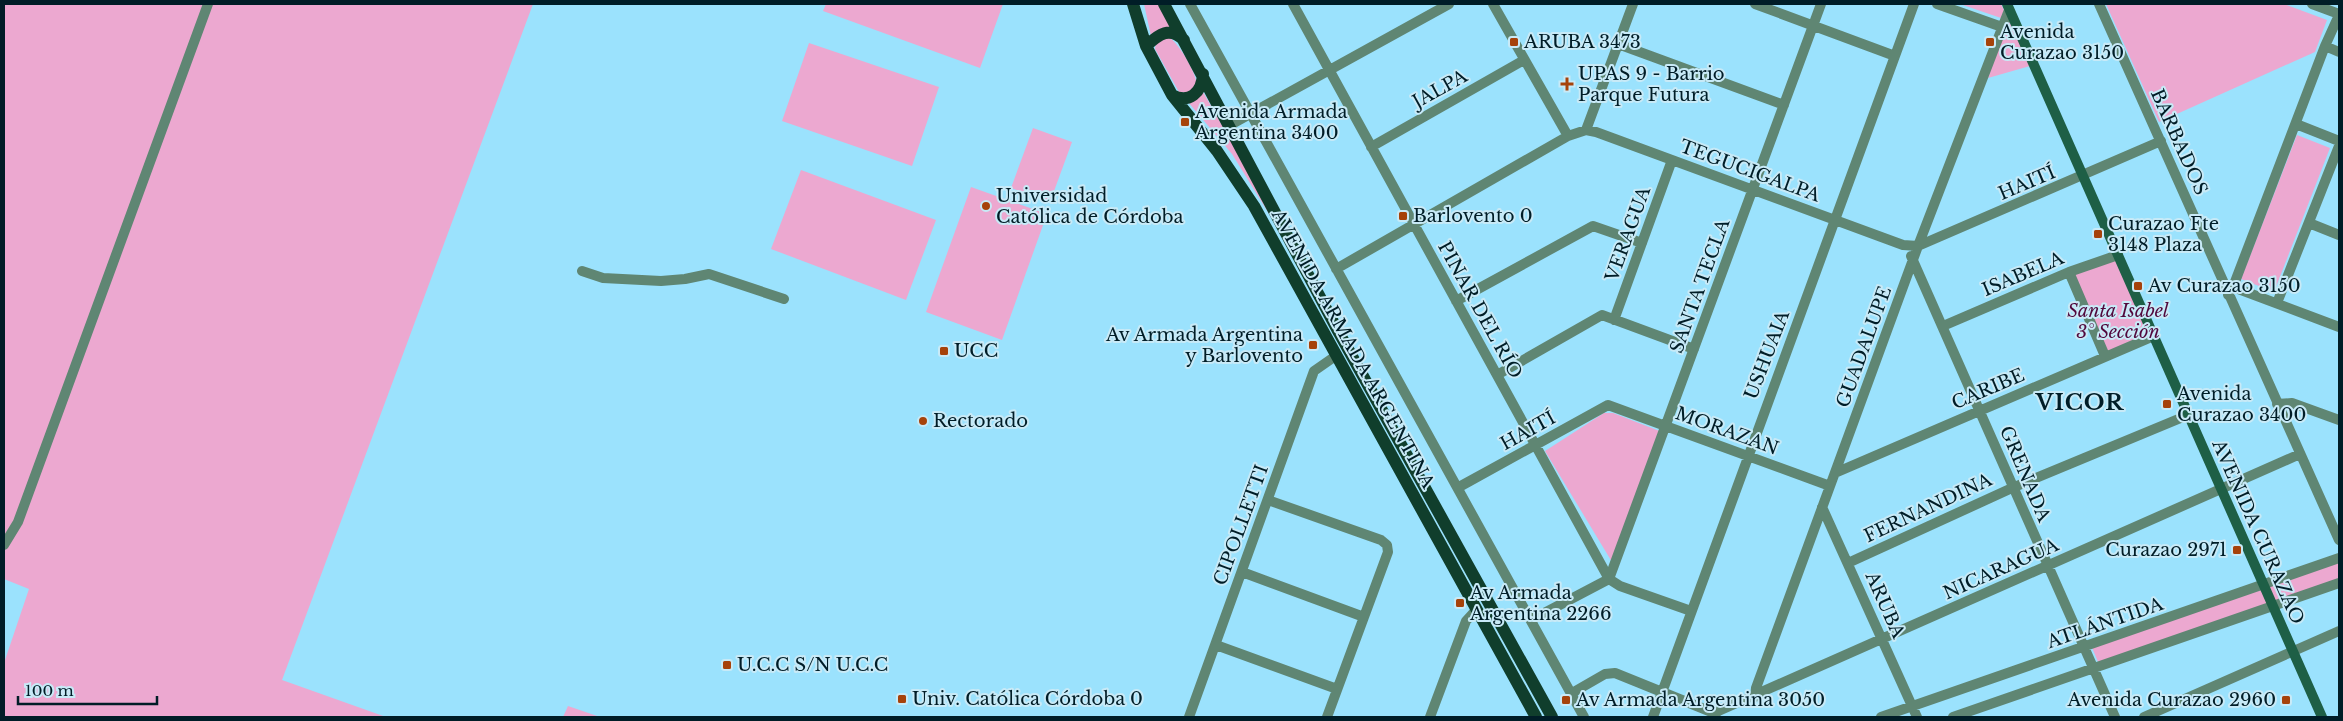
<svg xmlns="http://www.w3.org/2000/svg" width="2343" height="721" font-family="'Libre Baskerville',serif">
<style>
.green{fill:#eca8d0}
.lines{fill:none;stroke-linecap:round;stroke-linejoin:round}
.street{stroke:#5f8673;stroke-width:10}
.secondary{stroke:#1e5f46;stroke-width:10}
.primary{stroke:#103e2c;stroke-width:12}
.poi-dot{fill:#a6420a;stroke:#c8eaf7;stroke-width:2}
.labels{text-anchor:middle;stroke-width:4;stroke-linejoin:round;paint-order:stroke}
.poi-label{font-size:18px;fill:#001d27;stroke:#c8eaf7;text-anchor:start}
.street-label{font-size:18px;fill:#001d27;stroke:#c8eaf7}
.park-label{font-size:18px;font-style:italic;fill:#51083c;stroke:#c8eaf7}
.district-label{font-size:22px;font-weight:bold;letter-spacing:1px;fill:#001d27;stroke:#c8eaf7}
</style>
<rect width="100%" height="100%" fill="#9be2fd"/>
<path class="green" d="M4 4H533L282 680 386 717H4V663L29 589 4 579Z
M826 4H1003L980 68 823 11Z
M1144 4H1158L1171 27 1151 36Z
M1960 4H2001L2004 10 2001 18Z
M2106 4H2284L2327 20 2315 52 2159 122Z
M2008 19 2030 66 1988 78Z
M1166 35C1178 41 1198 74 1197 88L1188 93 1179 92 1155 49 1156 41Z
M809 43 939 87 912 166 782 121Z
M1203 92 1274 216 1271 217 1232 154 1188 102Z
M1033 128 1072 142 1050 202 1011 188Z
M2297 135 2330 148 2274 292 2241 279Z
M801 170 936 220 906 300 771 249Z
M971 187 1047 214 1002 340 926 312Z
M2116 256 2150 335 2107 354 2073 274Z
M1604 413H1613L1662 432 1612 562 1545 451Z
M2339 562V581L2276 605 2267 586Z
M2261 590 2268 604 2099 664 2090 643Z
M568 706 600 717H563Z"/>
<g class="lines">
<path class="street" d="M1190 4 1584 717
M1293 4 1609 579 1620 586 1691 611
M1493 4 1568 136
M1755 4 1895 56
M1937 4 2002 27
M2099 4 2339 540
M2312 4 2339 14
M1618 44 1784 105
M2325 46 2339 52
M2296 124 2339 141
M1230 125 1449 4
M1586 130 1633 4
M1371 147 1524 60
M2309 223 2339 235
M1911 256 2115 717
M1336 269 1568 136 1586 130 1596 132 1903 245 1918 246 2161 141
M582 271 603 278 661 281 685 279 709 274 784 299
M2069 272 2105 356
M2233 287 2339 327
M2228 295 2233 287 2325 46 2339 15
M1456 301 1593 226 1642 243
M2277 303 2339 146
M1614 320 1672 160
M1943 326 2069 272 2118 255
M1497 375 1602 315 1694 349
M2277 404 2292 403 2339 420
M1835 473 2154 336
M1459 487 1608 405 1830 486
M1268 500 1381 540 1387 545 1388 552 1327 717
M1822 507 1917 717
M4 545 18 522 208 4
M1848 563 2012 488 2188 415
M1242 572 1364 617
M1609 579 1821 4
M1531 620 1609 579
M1216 645 1337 689
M1572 693 1605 674 1615 673 1714 713 1716 717
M1755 697 1756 688 1918 246 2009 10
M1714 713 2300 454
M1189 717 1314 371 1337 355
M1430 717 1466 621 1476 610
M1653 717 1914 4
M1881 717 2339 558
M1953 717 2339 583
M2144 717 2339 631"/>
<path class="secondary" d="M2007 4 2322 717"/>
<path class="primary" d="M1133 4 1146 46 1172 95 1217 151 1254 206 1536 717
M1164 4 1338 331 1552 717
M1146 46C1159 34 1170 26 1184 40
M1172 95C1189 104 1202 93 1203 74"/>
</g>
<g class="poi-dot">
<rect x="1509" y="37" width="10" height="10" rx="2.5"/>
<rect x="1985" y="37" width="10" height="10" rx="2.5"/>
<path d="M1564.5 76.5h5v5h5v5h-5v5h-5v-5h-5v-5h5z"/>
<rect x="1180" y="117" width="10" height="10" rx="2.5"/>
<circle cx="986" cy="206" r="5"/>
<rect x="1398" y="211" width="10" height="10" rx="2.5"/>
<rect x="2093" y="229" width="10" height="10" rx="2.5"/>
<rect x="2133" y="281" width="10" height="10" rx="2.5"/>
<rect x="1308" y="340" width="10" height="10" rx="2.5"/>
<rect x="939" y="346" width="10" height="10" rx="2.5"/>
<rect x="2162" y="399" width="10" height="10" rx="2.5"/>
<circle cx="923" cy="421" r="5"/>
<rect x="2232" y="545" width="10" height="10" rx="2.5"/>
<rect x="1455" y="598" width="10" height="10" rx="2.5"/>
<rect x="722" y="660" width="10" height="10" rx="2.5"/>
<rect x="897" y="694" width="10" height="10" rx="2.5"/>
<rect x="1561" y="695" width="10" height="10" rx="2.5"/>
<rect x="2281" y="695" width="10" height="10" rx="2.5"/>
</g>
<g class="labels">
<g class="poi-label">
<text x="2000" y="38">Avenida<tspan x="2000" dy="21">Curazao 3150</tspan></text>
<text x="1524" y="48">ARUBA 3473</text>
<text x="1578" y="80">UPAS 9 - Barrio<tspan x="1578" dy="21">Parque Futura</tspan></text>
<text x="1195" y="118">Avenida Armada<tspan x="1195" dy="21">Argentina 3400</tspan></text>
<text x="996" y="202">Universidad<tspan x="996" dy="21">Católica de Córdoba</tspan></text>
<text x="1413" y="222">Barlovento 0</text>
<text x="2108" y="230">Curazao Fte<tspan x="2108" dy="21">3148 Plaza</tspan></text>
<text x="2148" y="292">Av Curazao 3150</text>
<text x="1303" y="341" text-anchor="end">Av Armada Argentina<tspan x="1303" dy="21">y Barlovento</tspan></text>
<text x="954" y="357">UCC</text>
<text x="2177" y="400">Avenida<tspan x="2177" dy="21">Curazao 3400</tspan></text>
<text x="933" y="427">Rectorado</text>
<text x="2227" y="556" text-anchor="end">Curazao 2971</text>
<text x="1470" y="599">Av Armada<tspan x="1470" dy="21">Argentina 2266</tspan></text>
<text x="737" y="671">U.C.C S/N U.C.C</text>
<text x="912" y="705">Univ. Católica Córdoba 0</text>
<text x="1576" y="706">Av Armada Argentina 3050</text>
<text x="2276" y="706" text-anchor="end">Avenida Curazao 2960</text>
</g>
<g class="street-label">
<text transform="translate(1440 89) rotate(-29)" y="6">JALPA</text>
<text transform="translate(2179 142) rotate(66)" y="6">BARBADOS</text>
<text transform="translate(1750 171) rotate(20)" y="6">TEGUCIGALPA</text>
<text transform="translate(2027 183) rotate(-23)" y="6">HAITÍ</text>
<text transform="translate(1628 234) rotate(-70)" y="6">VERAGUA</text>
<text transform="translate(2023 274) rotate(-23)" y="6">ISABELA</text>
<text transform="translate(1700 286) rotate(-70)" y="6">SANTA TECLA</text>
<text transform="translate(1480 310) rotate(61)" y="6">PINAR DEL RÍO</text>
<text transform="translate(1864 347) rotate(-70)" y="6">GUADALUPE</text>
<text transform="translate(1353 349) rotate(61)" y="6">AVENIDA ARMADA ARGENTINA</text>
<text transform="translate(1767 355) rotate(-69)" y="6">USHUAIA</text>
<text transform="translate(1988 389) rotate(-23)" y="6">CARIBE</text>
<text transform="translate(1528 431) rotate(-29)" y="6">HAITÍ</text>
<text transform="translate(1727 431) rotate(20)" y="6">MORAZAN</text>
<text transform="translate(2025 474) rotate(67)" y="6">GRENADA</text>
<text transform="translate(1928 508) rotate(-25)" y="6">FERNANDINA</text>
<text transform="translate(1241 525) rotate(-70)" y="6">CIPOLLETTI</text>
<text transform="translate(2258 532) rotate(66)" y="6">AVENIDA CURAZAO</text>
<text transform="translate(2001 569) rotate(-24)" y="6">NICARAGUA</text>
<text transform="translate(1885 605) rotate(66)" y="6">ARUBA</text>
<text transform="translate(2105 623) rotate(-19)" y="6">ATLÁNTIDA</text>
</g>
<g class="park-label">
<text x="2118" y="317">Santa Isabel<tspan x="2118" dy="21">3° Sección</tspan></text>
</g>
<g class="district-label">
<text x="2080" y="410">VICOR</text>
</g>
</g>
<rect width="2343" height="721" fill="none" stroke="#001d27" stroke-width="10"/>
<path d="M18 696v8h139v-8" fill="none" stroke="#001d27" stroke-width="2.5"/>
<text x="25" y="696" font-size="15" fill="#001d27" stroke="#c8eaf7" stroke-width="4" paint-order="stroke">100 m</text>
</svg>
